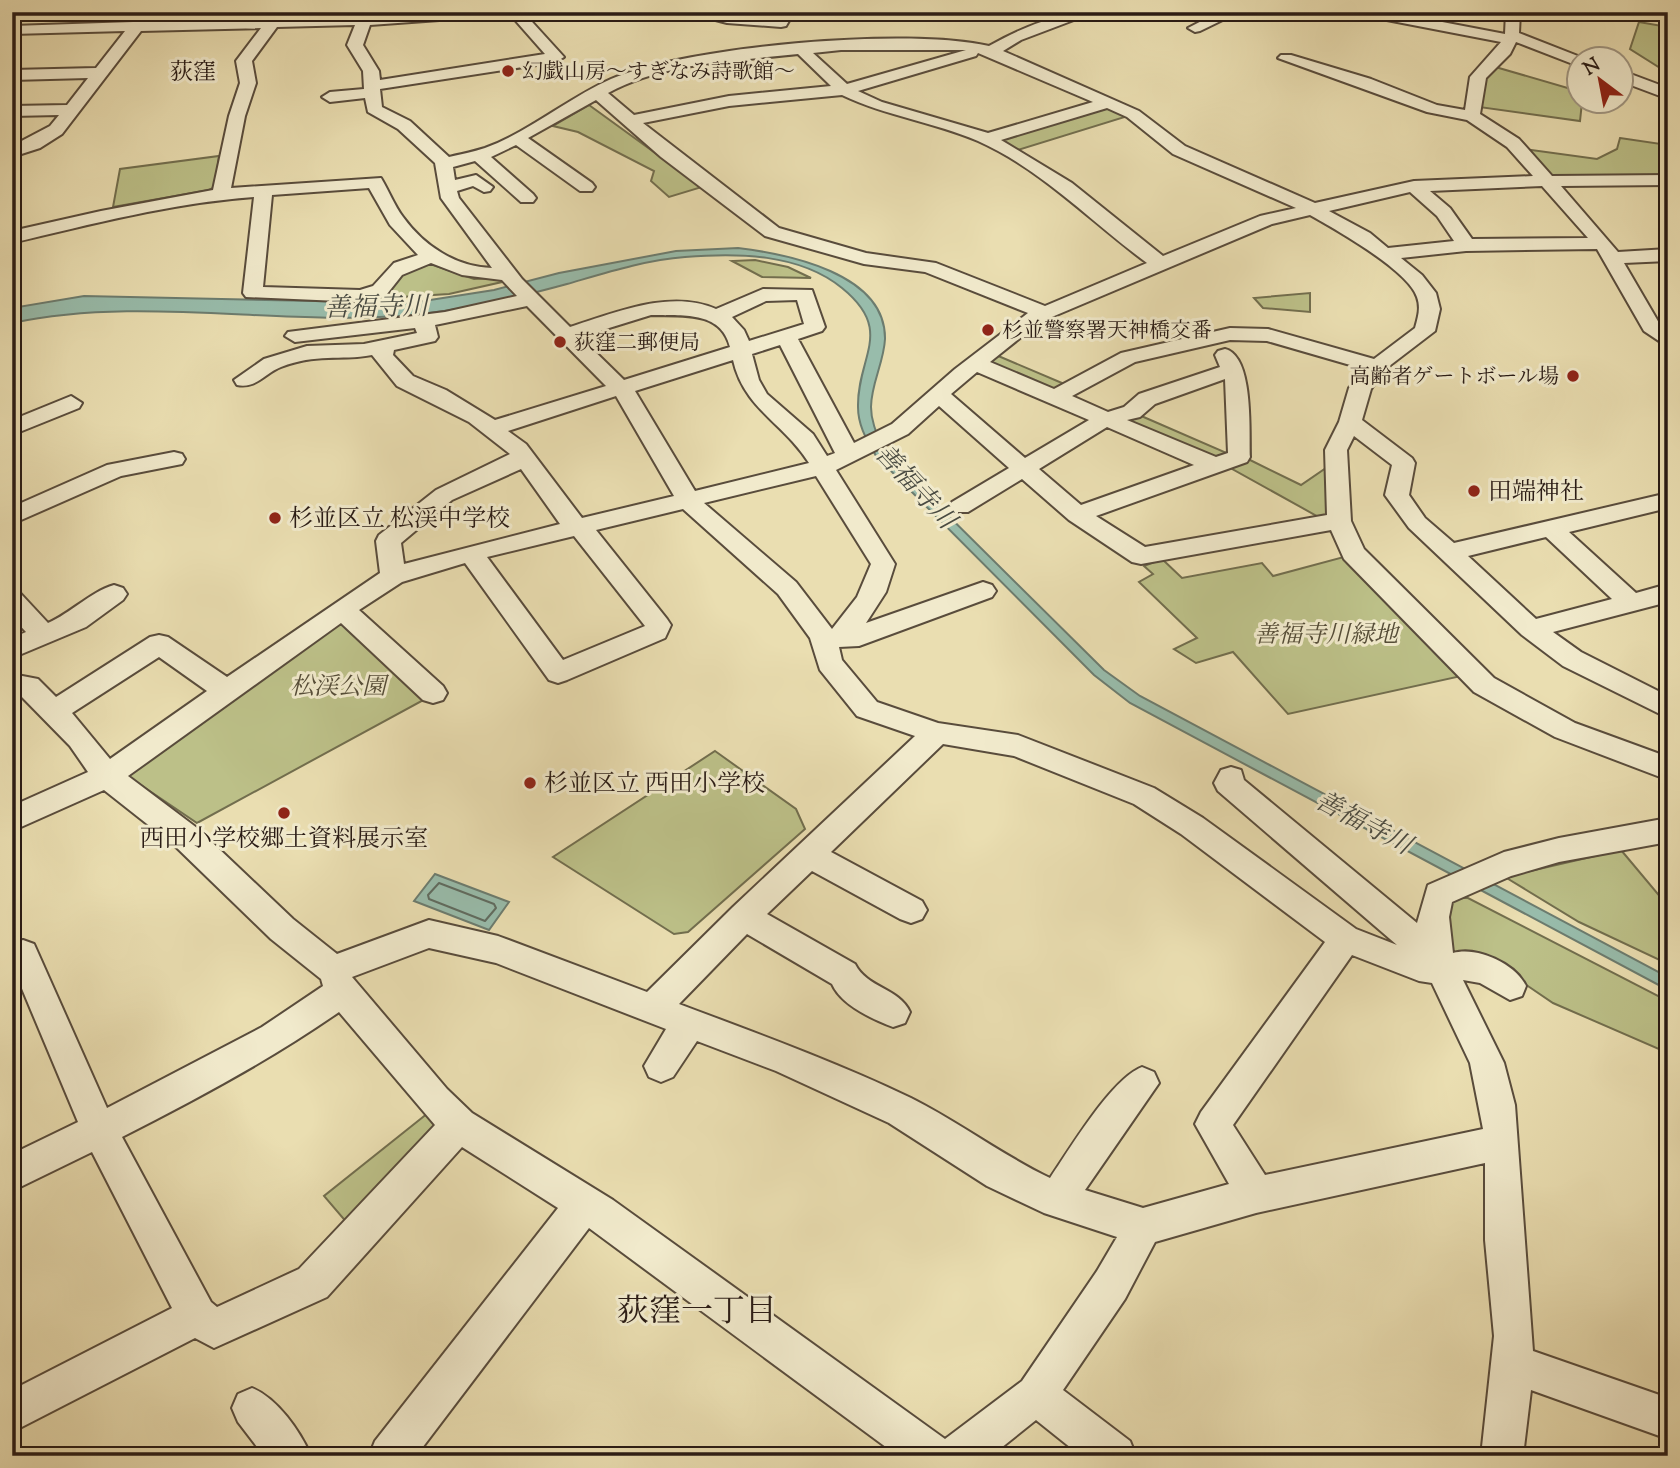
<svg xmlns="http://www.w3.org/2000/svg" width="1680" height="1468" font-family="'Sorts Mill Goudy','Noto Serif JP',serif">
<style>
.green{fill:#bcc088;stroke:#726e4e;stroke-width:2}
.water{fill:#98bcab;stroke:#6c7c6f;stroke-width:2}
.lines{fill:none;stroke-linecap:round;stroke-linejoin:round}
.shore{stroke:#606c60;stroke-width:2}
.minor-casing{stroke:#594c3c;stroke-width:4}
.minor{fill:#f1eacc;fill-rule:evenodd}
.poi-dot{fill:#8f2418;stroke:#f1eacc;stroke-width:2.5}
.labels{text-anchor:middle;stroke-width:6;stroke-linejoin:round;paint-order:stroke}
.far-poi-label{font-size:21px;fill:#291b15;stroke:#f1eacc;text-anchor:start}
.far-quarter-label{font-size:23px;fill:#291b15;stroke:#f1eacc}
.poi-label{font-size:24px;fill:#291b15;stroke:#f1eacc;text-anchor:start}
.park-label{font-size:24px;font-style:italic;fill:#554d38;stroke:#f1eacc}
.water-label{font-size:26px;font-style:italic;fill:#4a4b42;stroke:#f1eacc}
.near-neighbourhood-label{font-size:32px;fill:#291b15;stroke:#f1eacc}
</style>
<rect width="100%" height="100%" fill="#eadeb1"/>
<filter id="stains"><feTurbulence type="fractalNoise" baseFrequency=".00286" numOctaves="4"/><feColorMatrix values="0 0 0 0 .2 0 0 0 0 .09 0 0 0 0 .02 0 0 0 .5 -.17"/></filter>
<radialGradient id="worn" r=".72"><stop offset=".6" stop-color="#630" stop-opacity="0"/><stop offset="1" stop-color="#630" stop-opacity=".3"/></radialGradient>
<path class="green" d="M1639 22 1668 27V73L1630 49Z
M1492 66 1578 91V102H1582L1580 121 1479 107 1482 78Z
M589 105 702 187 669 197 651 181 654 171 578 132 553 126Z
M1104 107 1128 116 1018 150 999 141Z
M1620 138 1668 145V178H1556L1547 176 1524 149 1597 159 1617 149Z
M219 156 215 187 209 190 113 207 120 169Z
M755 260 788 267 811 278 762 277 732 261Z
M423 265H433L474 279 499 278 502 282 449 294 368 299 399 275Z
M1310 293V312L1263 308 1254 298Z
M996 355 1069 386 1059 392 986 364Z
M1139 415 1229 454 1216 458 1125 423 1128 418Z
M1246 458 1301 485 1326 468 1334 515 1324 520 1225 465Z
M1351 555 1466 675 1288 714 1233 652 1196 663 1174 649 1197 638 1139 582 1153 574 1144 566 1162 559 1182 578 1262 563 1273 576Z
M342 616 429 697 197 823 126 775Z
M715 751 796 809 805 829 688 932 674 934 553 857Z
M1621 850 1668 906V964L1579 922 1505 877Z
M1452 898H1468L1668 1001V1053L1553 1003 1488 959 1449 952 1442 920Z
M433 1109 453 1125 354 1231 324 1196Z"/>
<path class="water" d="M738 248C787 254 886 273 885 339 884 362 871 384 871 407 871 424 879 438 885 453L1104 670 1140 696 1668 977V990L1130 703 1094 675 876 456C867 440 858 426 858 407 857 356 895 331 842 288 799 253 737 253 685 257 645 260 605 273 567 284 516 298 465 310 412 315 279 327 144 295 12 323V308L84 296 411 303 494 290 559 273 676 251Z
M435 874 509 902 489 930 414 901Z"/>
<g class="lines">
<path class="shore" d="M439 883 494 904 496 908 485 921 429 899 428 895Z"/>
<g class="minor-casing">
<path id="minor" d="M360 12H374L373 16 502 12 495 16 370 25 363 45 379 71 380 80 545 54 508 12H523L564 57 556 62 380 89 382 107 410 121 449 157C461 154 473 152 485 148 529 132 568 98 611 79 688 46 908 27 989 46 1021 28 1058 12 1095 12L1021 40 1003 51 1139 111 1185 146 1315 203 1414 181 1533 176 1507 147 1467 120 1427 112 1278 58 1281 55H1291L1371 79 1437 105 1465 110 1470 77 1501 42 1366 16 1359 12H1390L1505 34 1506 12H1520L1519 33 1583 58 1578 60V66L1516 42 1510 54 1486 78 1480 114 1519 139 1552 176 1668 175V185L1561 186 1618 252 1668 249V261L1624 263 1659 323 1668 330V347L1644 331 1597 249 1466 251 1401 258 1422 275 1436 293 1440 309 1435 331 1384 370 1371 389 1362 420 1412 458 1415 463 1409 495 1425 518 1454 543 1668 493V508L1569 532 1636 593 1668 584V602L1553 632 1581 652 1668 696V718L1563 666 1522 635 1409 528 1385 495 1392 465 1354 436 1347 450 1351 521 1364 549 1494 678 1575 723 1668 757V780L1555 737 1474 692 1344 559 1331 530 1141 564 1132 562 1069 520 1022 479 968 512H952L948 507 952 502 1009 468 939 406 908 434 836 470 895 564 886 592 866 623 983 582 992 585 996 591 992 597 859 646 839 647 842 660 877 702 938 723 1018 735 1154 788 1203 818 1356 929 1397 945 1218 791 1214 783 1221 770 1231 767 1241 770 1244 780 1417 923 1428 885 1504 852 1559 838 1668 818V842L1559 862 1511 876 1452 902 1449 917 1453 953C1477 946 1516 964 1526 986L1522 996 1510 1000 1480 983 1463 980 1504 1063 1515 1105 1533 1351 1668 1398V1439L1531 1390 1523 1456H1481L1494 1336 1485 1240V1163L1256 1213 1155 1242 1125 1299 1063 1390 1130 1441 1136 1456H1081L1036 1420 991 1456H898L589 1228 416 1456H369L375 1441 558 1208 462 1147 327 1297 214 1348 195 1338 12 1432V1390L172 1308 92 1152 12 1191V1154L78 1122 15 972 12 973V944L23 940 34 944 107 1108 262 1027 323 986 321 979 271 939 175 846 104 790 12 831V806L88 772 70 746 20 695 12 694V674L38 679 56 697 150 637 159 635 168 637 227 677 380 573 376 541 379 535 436 490 510 454 469 422 397 386 372 355C339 361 317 353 281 367 265 373 256 389 237 385L234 380 264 359 307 346 364 344 417 333 415 328 295 342 285 336 288 332 445 312 517 296 502 280 462 275 431 263 402 275 387 294 362 302 246 297 243 293 254 197C172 203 92 224 12 243V231L101 211 213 190 229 116 240 83 236 61 261 28 141 31 62 134 40 148 12 157V146L50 126 59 115 12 116V106L67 105 88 78 12 80V70L96 68 125 31 12 34V26L133 22 147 15 152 16V22L358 16ZM355 25 347 45 363 71 364 89 330 92 322 97 330 102 365 98 368 112 398 129 435 163 441 198 492 268C456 267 424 246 403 217 394 205 389 191 381 178L231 188 245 116 256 83 252 61 277 27ZM841 50H966L847 84 813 53ZM978 53 1093 102 988 133 882 102 858 91 976 56ZM798 54 831 86 729 96 634 115 608 93C664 62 736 61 798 54ZM842 95C886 116 934 122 978 141 1043 170 1091 222 1147 263L1045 306 936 263 866 253 779 228 643 123 729 106ZM596 100 661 157 765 236 864 264 925 272 1028 313 955 369 892 424 854 443 798 339 822 331 825 327 812 290 763 289 716 309C670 289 615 313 570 327L522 279 459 198 457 191 473 186 484 192 490 191 493 187 476 175 455 180 453 167 475 161 521 202H533L536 198 533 194 491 157 516 145 580 191H592L595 187 592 183 528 138ZM1107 108 1127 117 1173 154 1296 208 1260 216 1163 256 1072 183 1001 140ZM1542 186 1588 238 1472 239 1450 208 1430 191ZM369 188 390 225 418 255 394 263 373 286 360 290 263 287 272 195ZM1410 192 1437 216 1454 241 1388 248 1370 233 1329 211ZM1310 215C1335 229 1408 270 1417 297 1421 308 1418 317 1415 328L1374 359 1268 329 1230 328 1121 353 1054 389 990 362 1040 322 1272 224ZM797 300 804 324 749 341 744 330 732 317 766 301ZM527 306 606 386 495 420 446 390 413 376 393 355 394 350 435 341 438 337 435 325ZM651 315C681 316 721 310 730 347L624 380 580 337ZM1230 340 1267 341 1364 369 1349 388 1339 422 1325 450 1327 515 1145 547 1096 516 1247 462 1250 457C1249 432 1254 356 1225 349L1218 351 1215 355 1220 367 1139 394 1124 407 1108 412 1072 396 1135 362ZM780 345 835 453 827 456 813 434 767 394 759 380 752 354ZM733 360C744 409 784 423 809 463L695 491 635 391ZM977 372 1089 420 1025 458 951 394ZM1225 379 1228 453 1216 457 1127 420 1140 417 1155 404ZM616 396 674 496 582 518 526 444 508 431ZM1107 427 1194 465 1081 505 1039 469ZM521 469 560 524 404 564 401 543 452 500ZM816 476 871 564 857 597 832 629 796 582 704 503ZM683 509 778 594 810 638 820 670 857 716 915 736 733 907 647 992 498 936 429 920 337 954 293 919 197 828 128 776 341 623 423 700 433 703 443 700 447 693 443 686 359 610 402 582 465 563 549 680 558 683 567 680 665 638 671 625 667 619 596 530ZM574 536 645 626 563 660 487 557ZM1546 537 1612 599 1536 619 1468 556ZM159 657 207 691 110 759 72 713ZM943 744 1014 756 1134 804 1181 834 1325 942 1201 1112 1195 1124 1229 1184 1143 1208 1085 1190 1159 1083 1154 1072 1142 1067C1111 1079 1070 1149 1050 1178 1002 1155 959 1122 911 1098 836 1062 756 1033 679 1004L747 934 832 984C841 1005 872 1019 893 1027L905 1023 910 1012C899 988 867 988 855 964L767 914 812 871 900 919 911 923 922 919 927 910 922 901 831 852ZM429 948 496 963 666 1029 644 1066 649 1077 661 1082 673 1077 697 1041 776 1071 889 1123 987 1186 1044 1213 1117 1237 1097 1271 1022 1381 945 1439 613 1200 472 1113 447 1089 352 977ZM1352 955 1419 981 1432 983 1470 1063 1483 1129 1265 1175 1233 1125ZM339 1012 435 1125 299 1269 217 1307 211 1302 122 1137C197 1099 270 1060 339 1012Z
M685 12 774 18 776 12H794L786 26 781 27 727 23Z
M1219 12H1239L1200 31 1195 32 1188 28Z
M1620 70 1668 88V99L1620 81Z
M71 396 82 403 79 408 12 435V420Z
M174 452 182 454 185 459 182 464 121 476 12 524V507L107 465Z
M114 585 123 588 127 594 123 600 86 627 12 658V638L26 632 12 617V591L21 594 48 623C71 613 90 592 114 585Z
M252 1388C277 1398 300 1431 311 1456H264L238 1422 232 1408 238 1394Z"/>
</g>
<use href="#minor" class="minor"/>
</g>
<g class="poi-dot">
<circle cx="508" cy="71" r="7"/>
<circle cx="988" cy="330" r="7"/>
<circle cx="560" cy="342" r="7"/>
<circle cx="1573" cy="376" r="7"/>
<circle cx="1474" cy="491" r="7"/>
<circle cx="275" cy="518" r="7"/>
<circle cx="530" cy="783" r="7"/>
<circle cx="284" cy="813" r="7"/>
</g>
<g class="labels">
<g class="far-poi-label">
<text x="522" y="78">幻戯山房～すぎなみ詩歌館～</text>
<text x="1002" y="337">杉並警察署天神橋交番</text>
<text x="574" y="349">荻窪二郵便局</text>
<text x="1559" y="383" text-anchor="end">高齢者ゲートボール場</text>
</g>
<g class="far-quarter-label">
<text x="193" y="79">荻窪</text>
</g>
<g class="poi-label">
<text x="1488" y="499">田端神社</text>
<text x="289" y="526">杉並区立 松渓中学校</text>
<text x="544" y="791">杉並区立 西田小学校</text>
<text x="284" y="846" text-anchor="middle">西田小学校郷土資料展示室</text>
</g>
<g class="park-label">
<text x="1326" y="642">善福寺川緑地</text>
<text x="338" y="694">松渓公園</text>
</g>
<g class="water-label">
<text transform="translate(376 306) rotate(-1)" y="9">善福寺川</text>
<text transform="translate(916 486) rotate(47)" y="9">善福寺川</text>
<text transform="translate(1364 822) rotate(28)" y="9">善福寺川</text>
</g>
<g class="near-neighbourhood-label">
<text x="697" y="1321">荻窪一丁目</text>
</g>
</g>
<rect width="1680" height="1468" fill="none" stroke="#eadeb1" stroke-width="42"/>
<rect x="14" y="14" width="1652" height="1440" fill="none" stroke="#291b15" stroke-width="3.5"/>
<rect x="21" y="21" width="1638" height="1426" fill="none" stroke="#291b15" stroke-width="2"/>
<g transform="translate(1600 80) rotate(328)"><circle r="33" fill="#f1eacc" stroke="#a19783" stroke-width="2"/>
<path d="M0-5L12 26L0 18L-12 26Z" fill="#8f2418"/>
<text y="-10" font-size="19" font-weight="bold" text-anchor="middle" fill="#291b15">N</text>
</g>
<rect width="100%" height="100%" filter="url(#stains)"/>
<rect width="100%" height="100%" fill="url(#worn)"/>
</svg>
